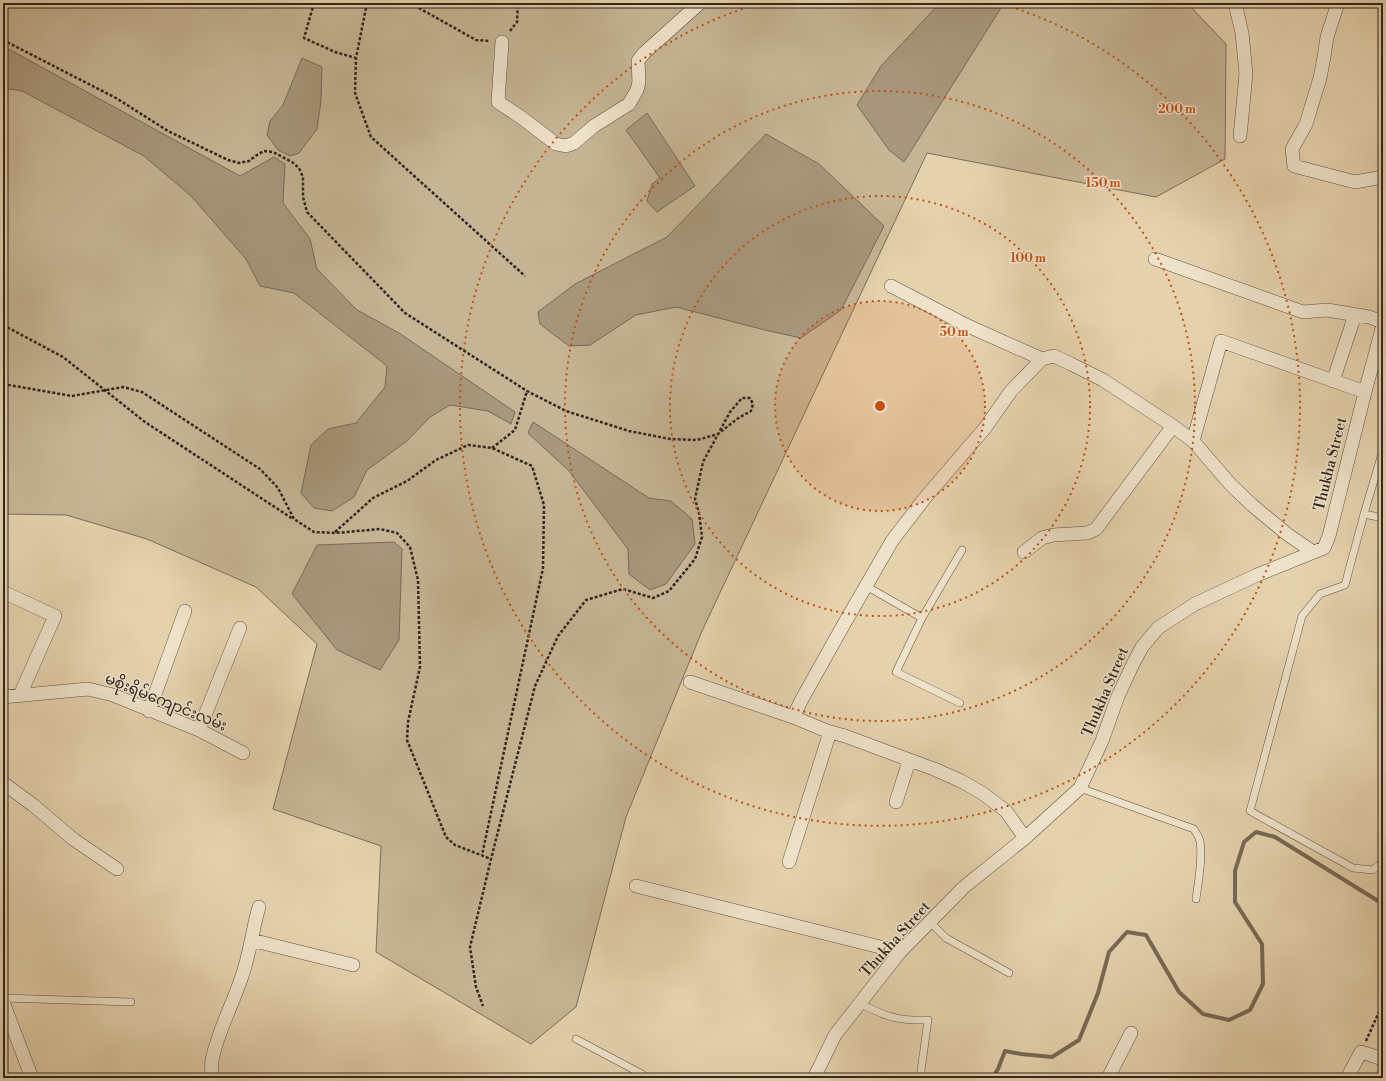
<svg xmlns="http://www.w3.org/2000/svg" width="1386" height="1081" font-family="'Libre Bodoni','Noto Sans Myanmar',serif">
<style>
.green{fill:#c6b595;stroke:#7c6d5a}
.water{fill:#a8977c;stroke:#786956}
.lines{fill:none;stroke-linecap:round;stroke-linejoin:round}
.stream{stroke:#786956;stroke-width:4}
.lane-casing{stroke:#5e5042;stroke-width:8}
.street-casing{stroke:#5e5042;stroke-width:14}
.path{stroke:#31251e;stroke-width:2.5;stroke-dasharray:3 2;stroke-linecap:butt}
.lane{stroke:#eee2ca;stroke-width:7}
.street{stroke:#eee2ca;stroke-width:13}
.ring{fill:none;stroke:#c34f10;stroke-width:2;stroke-dasharray:2 4}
.labels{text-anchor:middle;stroke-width:3;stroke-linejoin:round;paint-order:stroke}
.street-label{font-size:15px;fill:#31251e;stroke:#eee2ca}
.centre{fill:#c34f10;stroke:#eee2ca;stroke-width:2}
.ring-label{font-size:12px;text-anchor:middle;font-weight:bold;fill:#c34f10;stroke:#eee2ca;stroke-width:3;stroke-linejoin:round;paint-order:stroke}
</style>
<rect width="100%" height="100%" fill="#e5d2ad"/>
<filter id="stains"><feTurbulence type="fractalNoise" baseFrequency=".005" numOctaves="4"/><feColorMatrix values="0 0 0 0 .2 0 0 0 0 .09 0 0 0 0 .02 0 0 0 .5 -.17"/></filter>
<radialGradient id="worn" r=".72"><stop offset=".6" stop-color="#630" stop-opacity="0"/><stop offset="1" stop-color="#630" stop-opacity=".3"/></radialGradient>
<path class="green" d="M3 3H1187L1226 44 1225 159 1156 197 927 153 702 631 626 817 576 1007 531 1044 376 952 381 846 273 809 317 644 256 587 147 539 66 515 3 514Z"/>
<path class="water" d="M940 3H1004L904 162 889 150 857 105 881 66Z
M3 46 240 176 274 157 285 164 283 203 310 239 317 269 357 310 399 333 515 412 511 424 488 411 450 405 430 417 407 441 367 470 354 497 332 511 314 508 301 493 311 445 328 429 356 423 385 387 387 366 294 293 260 286 246 259 191 196 144 156 22 91 3 88Z
M302 58 322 67 321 101 317 129 299 153 290 156 278 150 267 135 270 121 283 105Z
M647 113 695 186 657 212 647 201 652 184 660 178 626 130Z
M766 134 819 164 884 226 841 310 801 338 765 330 676 307 636 315 590 345 569 346 540 324 538 312 575 284 667 237Z
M533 422 649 498 671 501 692 519 695 544 666 584 650 590 629 574 628 549 569 471 528 433Z
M394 542 402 549 399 640 380 670 337 650 292 594 317 545Z"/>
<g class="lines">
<path class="stream" d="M992 1078 998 1069 1005 1051 1021 1054 1052 1057 1079 1040 1098 993 1109 952 1127 932 1146 935 1179 992 1203 1014 1229 1020 1250 1010 1263 984 1262 944 1235 902V871L1244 842 1256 832 1275 837 1383 904"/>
<g class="lane-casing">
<path id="lane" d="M1383 450 1364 514 1345 585 1320 594 1302 616 1250 811 1353 868 1373 870 1383 862
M1364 514 1383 518
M866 586 922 618 962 550
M922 618 896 672 960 703
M1080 788 1194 829C1195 832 1198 835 1199 838 1204 851 1198 884 1196 899
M930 922 946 938 1009 973
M3 998 131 1002
M859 1003C887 1017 897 1021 928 1020L920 1078
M576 1039 642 1074 646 1078"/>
</g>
<g class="street-casing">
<path id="street" d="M1235 3 1242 33 1246 74 1240 136
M1338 3 1327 37 1324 57 1320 78 1306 124 1292 149 1294 166 1355 182 1383 177
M502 42 498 102 522 118 556 144 566 146 574 143 594 126 629 104 637 90 639 82 638 61 644 53 700 3
M1155 259 1303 312 1327 310 1369 317 1383 322
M891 286 968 326 1042 359
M1333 381 1355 315
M1193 441 1221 341 1365 392
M1024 552 1042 538 1053 535 1087 533 1096 529 1173 426
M3 592 55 616 20 695
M690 682 793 717
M3 697 88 689 113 695 199 730 243 753
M149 711 185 611
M199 730 240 628
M3 783 33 805 73 839 117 869
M896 802 909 761
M1025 838 1006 811 982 793 961 781 934 769 845 736 827 731 793 717 802 699 844 624 892 541 924 499 985 428 1011 391 1042 359 1054 356 1071 364 1103 380 1173 426 1193 441 1231 485 1252 505 1287 534 1313 552
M789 862 830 732
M636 886 900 952
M251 940 353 965
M3 1002 32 1078
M212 1078C212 1072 211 1065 212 1060 218 1031 232 1006 241 979 250 955 252 931 259 907
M814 1078 835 1035 900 952 964 887 1025 838 1080 788 1102 741 1118 696 1133 664 1142 647 1158 628 1195 604 1257 575 1324 548 1329 536 1365 392 1383 325
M1108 1078 1131 1033
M1347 1078 1361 1052 1383 1059"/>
</g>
<path class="path" d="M314 3 304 38 335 52 356 58
M367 3 356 58 355 93 371 137 525 276
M410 3 476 40 490 41
M510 31 517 22 518 3
M3 40 116 98 168 131 228 160 239 163 249 161 257 155 264 151 273 152 292 162 299 168 303 177V197L307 212 405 313 527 391 566 411 629 431 670 439 697 440 718 434 737 419 751 411 753 404 750 398H742L730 412 703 462 695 499 699 513 702 537 695 559 669 591 653 598 623 589 586 600 558 636 535 686 491 859 470 947 476 987 483 1006
M3 325 63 357 145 422 293 519
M3 384 72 396 123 387 142 392 260 469 278 488 294 519 314 532 335 533 380 529 397 533 410 547 418 580 420 667 408 722 407 740 446 837 455 845 491 859
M492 448 515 430 527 391
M335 532 373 498 407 481 436 460 468 445 492 448 532 466 544 505 543 568 482 855
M1366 1041 1383 1003"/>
<use href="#lane" class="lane"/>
<use href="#street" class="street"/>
</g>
<circle cx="880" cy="406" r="105" fill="#c34f10" fill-opacity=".12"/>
<g class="ring">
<circle cx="880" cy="406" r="105"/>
<circle cx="880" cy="406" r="210"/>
<circle cx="880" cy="406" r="315"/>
<path d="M999 3A420 420 0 1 1 761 3"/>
</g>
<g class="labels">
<g class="street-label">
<text transform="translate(1330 464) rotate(-76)" y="5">Thukha Street</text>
<text transform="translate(1105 692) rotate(-67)" y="5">Thukha Street</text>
<text transform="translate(166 702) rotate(22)" y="5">မစိုးရိမ်ကျောင်းလမ်း</text>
<text transform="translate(895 939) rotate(-48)" y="5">Thukha Street</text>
</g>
</g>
<circle cx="880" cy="406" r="6" class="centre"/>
<g class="ring-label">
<text x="1177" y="113">200 m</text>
<text x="1103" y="187">150 m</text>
<text x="1028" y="262">100 m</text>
<text x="954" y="336">50 m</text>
</g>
<rect width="1386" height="1081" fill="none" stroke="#e5d2ad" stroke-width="16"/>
<rect x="4" y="4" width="1378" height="1073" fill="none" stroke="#31251e" stroke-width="2"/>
<rect x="8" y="8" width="1370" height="1065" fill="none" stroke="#31251e"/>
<rect width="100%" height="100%" filter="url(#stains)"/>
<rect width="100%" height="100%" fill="url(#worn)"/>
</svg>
